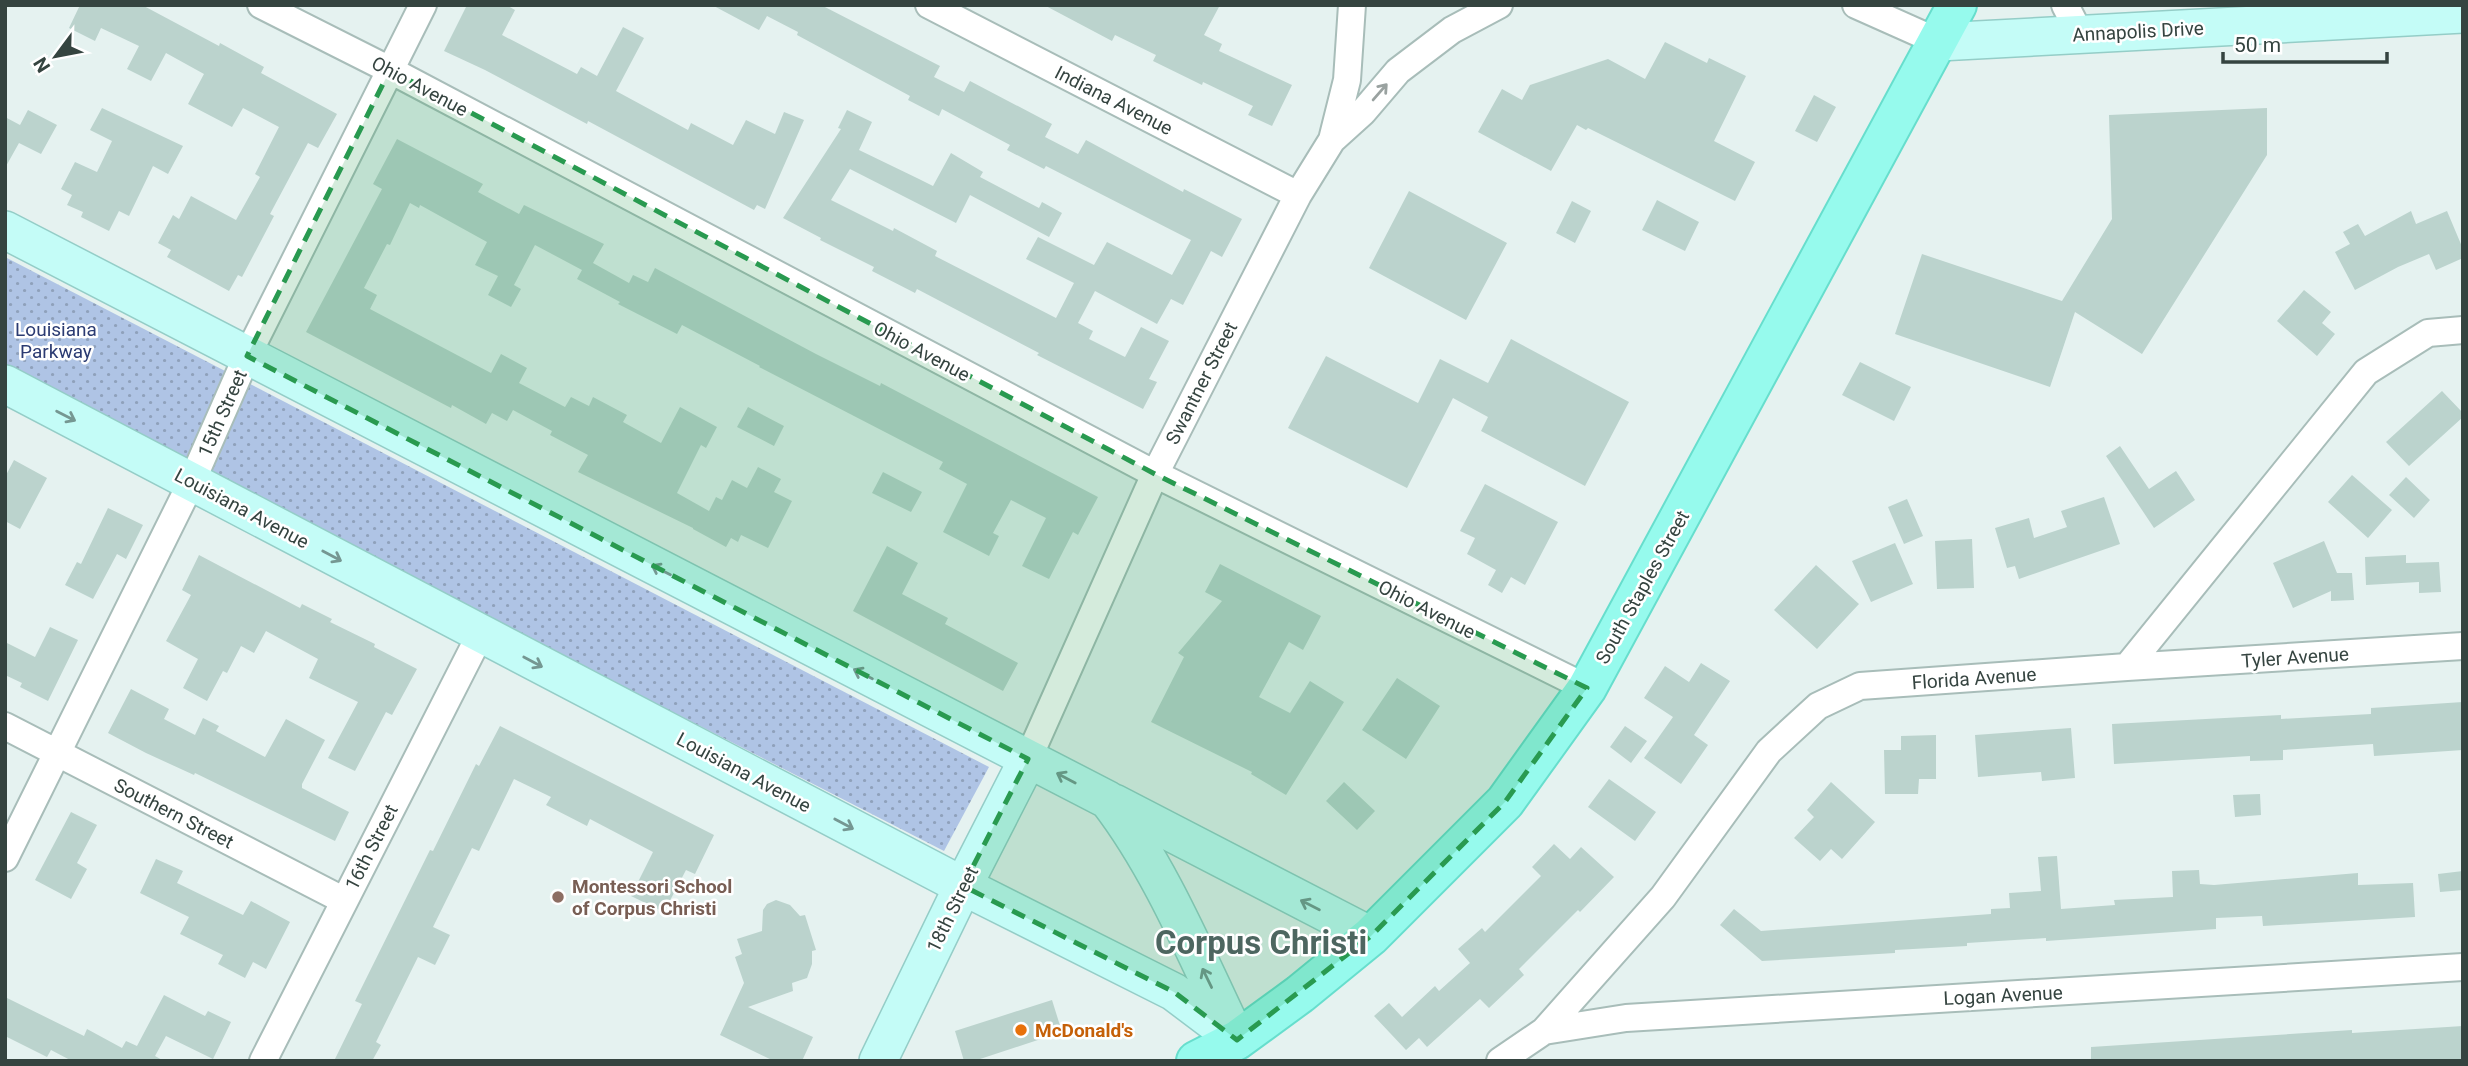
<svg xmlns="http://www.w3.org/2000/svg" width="2468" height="1066" font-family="Roboto,sans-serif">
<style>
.grass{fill:url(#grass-dots)}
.building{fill:#bbd3cd}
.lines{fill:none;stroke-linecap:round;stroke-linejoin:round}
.street-casing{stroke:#a8bdb9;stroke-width:30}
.secondary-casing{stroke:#94cdc7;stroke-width:40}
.primary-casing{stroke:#67decd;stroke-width:42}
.street{stroke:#fff;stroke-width:26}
.secondary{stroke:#c4fcf7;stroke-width:37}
.primary{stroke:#96faed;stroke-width:38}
.oneway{stroke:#9aa2a0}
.oneway2{stroke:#759792}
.marked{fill:#299a50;fill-opacity:0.2;stroke:#299a50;stroke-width:5;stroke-dasharray:14 9;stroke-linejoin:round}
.education-dot{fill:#8d6e63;stroke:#fff;stroke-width:2.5}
.food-dot{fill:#e8710a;stroke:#fff;stroke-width:2.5}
.labels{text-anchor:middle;stroke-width:5;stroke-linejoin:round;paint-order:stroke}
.street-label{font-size:19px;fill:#354440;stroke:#fff}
.park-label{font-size:19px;fill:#2b3b72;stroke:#fff}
.education-label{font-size:19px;font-weight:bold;fill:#785e54;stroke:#fff;text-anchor:start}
.food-label{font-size:19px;font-weight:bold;fill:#c56008;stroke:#fff;text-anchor:start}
.town-label{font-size:33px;font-weight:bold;fill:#4d6660;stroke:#fff}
</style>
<defs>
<pattern id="grass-dots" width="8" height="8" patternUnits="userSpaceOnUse" patternTransform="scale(1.75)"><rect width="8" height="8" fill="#afc4e5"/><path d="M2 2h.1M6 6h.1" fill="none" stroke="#8fa1bb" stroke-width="1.8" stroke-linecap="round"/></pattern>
</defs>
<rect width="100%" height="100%" fill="#e5f2f0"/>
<path class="grass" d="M5 257 989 767 944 851 5 370Z"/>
<path class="building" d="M80 5H142L219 46 220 43 264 67 261 73 337 114 318 148 308 143 270 214 274 216 242 277 238 275 229 291 167 257 171 250 158 243 173 215 179 219 191 196 236 220 260 177 255 174 279 127 243 108 232 127 188 104 204 74 166 53 151 81 127 69 139 46 101 28 95 41 69 28Z
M467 5H506L515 10 502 35 577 74 581 67 597 76 623 27 644 38 616 91 688 130 691 123 733 145 746 120 775 134 784 112 804 120 765 209 757 205 754 210 588 121 587 124 485 70 444 51Z
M712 5H821L940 66 934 77 964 92 970 81 1052 124 1045 137 1078 154 1086 140 1183 192 1184 189 1242 219 1222 257 1211 251 1183 305 1171 299 1157 324 1095 291 1078 323 1093 331 1089 339 1125 357 1141 327 1169 341 1149 379 1157 382 1143 409 1037 355 1039 353 917 289 915 293 872 271 874 267 820 240 821 238 783 218 841 129 838 128 847 110 872 122 859 150 919 179 933 186 951 153 983 172 980 177 1039 208 1042 202 1062 213 1049 237 970 195 956 223 850 169 831 200 893 231 894 228 937 251 935 256 1056 318 1074 283 1026 259 1038 237 1094 265 1107 242 1172 275 1191 240 1046 166 1044 169 1007 150 1010 145 942 109 939 116 908 100 910 96 797 35 798 32 767 16 759 30Z
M1044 5H1220L1204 35 1222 44 1219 51 1292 85 1272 126 1248 115 1253 106 1203 82 1202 85 1153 61 1156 55 1115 35 1112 41Z
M1665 42 1707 63 1709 58 1746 76 1714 141 1755 162 1735 201 1588 128 1586 130 1577 125 1551 171 1478 132 1502 89 1522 100 1530 85 1608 59 1645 79Z
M1814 95 1836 107 1817 142 1795 131Z
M102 108 183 146 168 174 153 166 129 216 119 211 109 231 81 217 83 212 67 205 72 195 61 189 75 162 97 172 112 141 90 130Z
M2267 108V155L2142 354 2075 312 2050 387 1895 334 1922 254 2062 301 2112 219 2109 115Z
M28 110 57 125 41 154 19 143 5 168V117L20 125Z
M397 139 483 184 478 192 519 214 524 205 604 244 593 263 629 283 633 275 648 282 655 268 816 354 880 386 881 383 1098 497 1078 535 1073 532 1049 579 1022 566 1046 518 1011 500 993 533 999 536 989 556 943 532 967 484 939 469 943 462 759 367 760 366 682 325 677 334 618 304 620 302 577 279 582 270 535 245 514 285 521 289 511 307 488 295 498 276 475 265 487 242 420 205 419 208 410 203 390 245 387 244 364 288 377 295 370 309 491 373 501 354 527 368 519 383 565 407 571 397 589 406 593 397 627 415 623 422 661 443 680 407 717 427 706 448 701 445 677 493 709 511 716 497 722 500 732 480 747 488 758 467 781 479 774 492 792 501 768 548 741 535 738 542 731 538 726 547 693 529V528L578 472 588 455 550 435 552 431 513 410 507 421 492 413 486 424 452 405 451 408 306 332 382 189 373 184Z
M1409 191 1507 243 1466 320 1369 268Z
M1657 200 1699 222 1685 251 1642 230Z
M1572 201 1591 211 1575 243 1556 233Z
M2411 211 2416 224 2447 211 2463 249V258L2436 270 2429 254 2398 267 2355 290 2335 252 2350 244 2343 232 2358 224 2365 236Z
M2304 290 2331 312 2322 323 2335 334 2317 356 2277 321Z
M1511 339 1629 402 1585 486 1481 431 1488 417 1453 398 1407 488 1288 428 1326 356 1418 403 1440 359 1488 383Z
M1860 362 1911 387 1894 421 1842 395Z
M2442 391 2463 413V417L2409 466 2386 442Z
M748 407 784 426 774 446 737 427Z
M2120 446 2149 489 2176 471 2195 500 2154 528 2106 456Z
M14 460 47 478 20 529 5 521V477Z
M883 472 922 492 911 512 872 493Z
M2352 475 2392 510 2368 538 2328 502Z
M2406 477 2430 500 2414 518 2389 495Z
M1485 484 1558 522 1525 585 1511 577 1502 593 1488 585 1496 570 1467 554 1475 538 1460 531Z
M2104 497 2120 544 2019 579 2015 566 2007 568 1995 528 2029 518 2034 538 2067 527 2061 511Z
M1907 499 1923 536 1904 544 1888 507Z
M108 508 143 525 126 559 117 554 93 599 65 585 77 562 81 564Z
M1972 539 1974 588 1937 589 1935 541Z
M2324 541 2337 573H2352L2354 600 2331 601V591L2293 608 2273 563Z
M1895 543 1913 584 1871 602 1852 561Z
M887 546 918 563 902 594 948 618 945 624 1018 663 1003 691 853 611Z
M199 555 300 608 302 604 332 619 330 622 375 644 374 647 417 669 392 715 386 712 355 771 328 758 358 702 309 678 318 659 266 631 254 653 241 646 227 673 223 671 207 701 183 688 198 659 166 641 191 595 182 590Z
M2406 555V563L2439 562 2441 592 2419 593V582L2366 585 2365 557Z
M1220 564 1321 616 1303 650 1289 642 1259 697 1290 713 1310 681 1344 702 1286 795 1251 774 1252 772 1151 722 1184 657 1178 653 1222 601 1205 592Z
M1816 565 1859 604 1817 649 1774 610Z
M50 627 78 640 48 701 20 687 22 683 5 675V642L35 657Z
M1701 663 1730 681 1694 735 1708 745 1681 784 1644 758 1673 717 1644 698 1665 666 1689 682Z
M1397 678 1440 706 1406 759 1362 730Z
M131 689 169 709 164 719 195 735 203 718 219 726 216 731 265 757 286 719 325 740 302 784V788L349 812 335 841 195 773 194 775 146 753 108 733Z
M2463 702V750L2374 756 2373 744 2283 750V760L2250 761V756L2114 764 2112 724 2281 715V719L2371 714V708Z
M500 726 714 835 695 874 686 870 664 912 631 896 653 852 590 819 587 826 546 805 551 797 514 779 479 851 472 848 433 927 450 935 435 965 418 957 376 1042 381 1045 372 1061H334L362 1004 355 1001 430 850 433 851 476 764 479 766Z
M1625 726 1647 741 1631 763 1610 747Z
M2071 728 2075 778 2042 781 2041 772 1978 777 1975 735Z
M1936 735V779H1919L1918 794H1885L1884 750H1901V736Z
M1609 779 1656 812 1635 841 1588 807Z
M1344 782 1375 811 1357 830 1326 801Z
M1831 782 1875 822 1842 859 1831 849 1820 861 1794 838 1814 817 1807 810Z
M2260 794 2261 815 2235 817 2233 795Z
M71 812 97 825 77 863 87 869 71 899 35 880Z
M1554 844 1570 859 1581 847 1614 877 1580 912 1578 910 1519 969 1524 975 1489 1008 1480 999 1427 1047 1419 1038 1406 1050 1374 1016 1389 1003 1402 1017 1435 986 1439 991 1470 963 1458 949 1482 928 1485 932 1541 876 1532 867Z
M2057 856 2061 909 2115 905 2114 900 2173 897 2172 871 2199 870 2200 884 2214 885 2358 873V885L2413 883 2415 917 2263 926 2262 916 2216 918V929L2046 941V938L1967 943V946L1895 950V953L1762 961 1720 925 1734 909 1761 931 1991 914V909L2010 908 2009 893 2041 891 2038 857Z
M156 859 183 871 177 883 243 915 251 901 290 922 266 969 253 962 245 978 218 964 223 955 180 934 189 917 140 893Z
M2463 871V890L2440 892 2438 874Z
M776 900 790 905 800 916 805 915 816 950 812 951V964L807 978 792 983 793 991 748 1007 813 1037 802 1061H774L720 1035 744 983 735 957 742 954 737 939 762 931 763 910 767 904Z
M164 995 205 1016 208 1011 231 1022 213 1059 166 1036 155 1056 164 1061H72L51 1050 47 1057 5 1036V997L84 1036 87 1029 122 1048 126 1041 137 1046Z
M1052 1000 1062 1032 974 1061H964L955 1031Z
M2463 1026V1059L2091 1061V1047L2352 1030V1033Z"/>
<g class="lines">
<g class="street-casing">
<path id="street" d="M261 5 390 70 1155 474 1587 688
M929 5 1298 195
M1856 5 1939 42
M2065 5 2080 34
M1332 140 1363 112 1398 71 1452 30 1499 5
M2127 667 2463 646
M5 726 343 900
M1028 759 1155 474 1298 195 1332 140 1347 80 1352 5
M5 858 192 481 247 356 423 5
M1544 1031 1626 1018 2463 967
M263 1061 480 635
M1500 1061 1544 1031 1663 897 1769 751 1818 706 1860 686 2127 667 2366 372 2428 333 2463 330"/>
</g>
<g class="secondary-casing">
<path id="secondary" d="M1939 42 2463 14
M5 230 1108 800C1162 870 1198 960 1237 1040
M5 384 963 886 1174 992 1231 1035
M1114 803 1371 936
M878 1061 963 886 1028 759"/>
</g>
<g class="primary-casing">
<path id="primary" d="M1196 1061 1237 1040 1300 994 1371 936 1505 802 1587 688 1957 5"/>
</g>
<use href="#street" class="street"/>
<use href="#secondary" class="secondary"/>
<use href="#primary" class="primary"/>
</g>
<defs><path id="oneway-shaft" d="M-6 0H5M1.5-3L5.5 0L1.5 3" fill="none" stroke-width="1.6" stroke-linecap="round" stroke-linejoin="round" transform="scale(1.75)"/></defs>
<use class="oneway" href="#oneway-shaft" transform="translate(1380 92) rotate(-49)"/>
<g class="oneway2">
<use href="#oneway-shaft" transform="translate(66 416) rotate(27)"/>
<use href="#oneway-shaft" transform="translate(332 556) rotate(28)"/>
<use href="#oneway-shaft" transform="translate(661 570) rotate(-153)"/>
<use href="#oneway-shaft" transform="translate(533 662) rotate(28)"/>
<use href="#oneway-shaft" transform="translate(863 674) rotate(-153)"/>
<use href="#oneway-shaft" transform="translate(1066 778) rotate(-152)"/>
<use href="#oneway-shaft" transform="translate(844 824) rotate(28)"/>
<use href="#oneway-shaft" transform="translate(1310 905) rotate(-153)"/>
<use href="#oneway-shaft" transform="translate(1207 978) rotate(-116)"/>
</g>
<path class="marked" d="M390 70 1155 474 1587 688 1505 802 1371 936 1237 1040 1174 992 963 886 1028 759 247 356Z"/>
<circle class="education-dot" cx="558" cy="897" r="7"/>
<circle class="food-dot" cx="1021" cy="1030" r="7"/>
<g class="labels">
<g class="street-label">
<text transform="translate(2138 31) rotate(-3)" y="7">Annapolis Drive</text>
<text transform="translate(420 86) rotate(28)" y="7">Ohio Avenue</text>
<text transform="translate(1114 100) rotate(27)" y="7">Indiana Avenue</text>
<text transform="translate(922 351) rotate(28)" y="7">Ohio Avenue</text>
<text transform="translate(1201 383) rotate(-63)" y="7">Swantner Street</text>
<text transform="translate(222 413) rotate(-66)" y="7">15th Street</text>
<text transform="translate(242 508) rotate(28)" y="7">Louisiana Avenue</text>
<text transform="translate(1642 587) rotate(-61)" y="7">South Staples Street</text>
<text transform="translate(1427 609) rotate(27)" y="7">Ohio Avenue</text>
<text transform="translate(2295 657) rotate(-4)" y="7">Tyler Avenue</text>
<text transform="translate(1974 678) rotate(-4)" y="7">Florida Avenue</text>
<text transform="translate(744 772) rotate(28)" y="7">Louisiana Avenue</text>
<text transform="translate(174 813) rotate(27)" y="7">Southern Street</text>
<text transform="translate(371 847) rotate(-63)" y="7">16th Street</text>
<text transform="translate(952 909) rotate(-64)" y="7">18th Street</text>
<text transform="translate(2003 995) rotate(-3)" y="7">Logan Avenue</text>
</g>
<g class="park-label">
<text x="56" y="336">Louisiana<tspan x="56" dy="22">Parkway</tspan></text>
</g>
<g class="education-label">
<text x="572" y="893">Montessori School<tspan x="572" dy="22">of Corpus Christi</tspan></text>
</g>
<g class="food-label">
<text x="1035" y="1037">McDonald's</text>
</g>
<g class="town-label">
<text x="1261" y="954">Corpus Christi</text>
</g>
</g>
<rect width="2468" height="1066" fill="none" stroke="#354440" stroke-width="14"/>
<g transform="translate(56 56) rotate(238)" stroke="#ffffff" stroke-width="5" paint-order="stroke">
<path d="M0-5L12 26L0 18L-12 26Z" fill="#354440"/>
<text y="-10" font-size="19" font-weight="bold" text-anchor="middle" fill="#354440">N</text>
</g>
<path d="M2223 52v10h164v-10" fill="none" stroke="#354440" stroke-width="3.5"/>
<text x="2234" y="52" font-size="21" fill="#354440" stroke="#ffffff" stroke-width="5" paint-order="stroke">50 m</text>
</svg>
